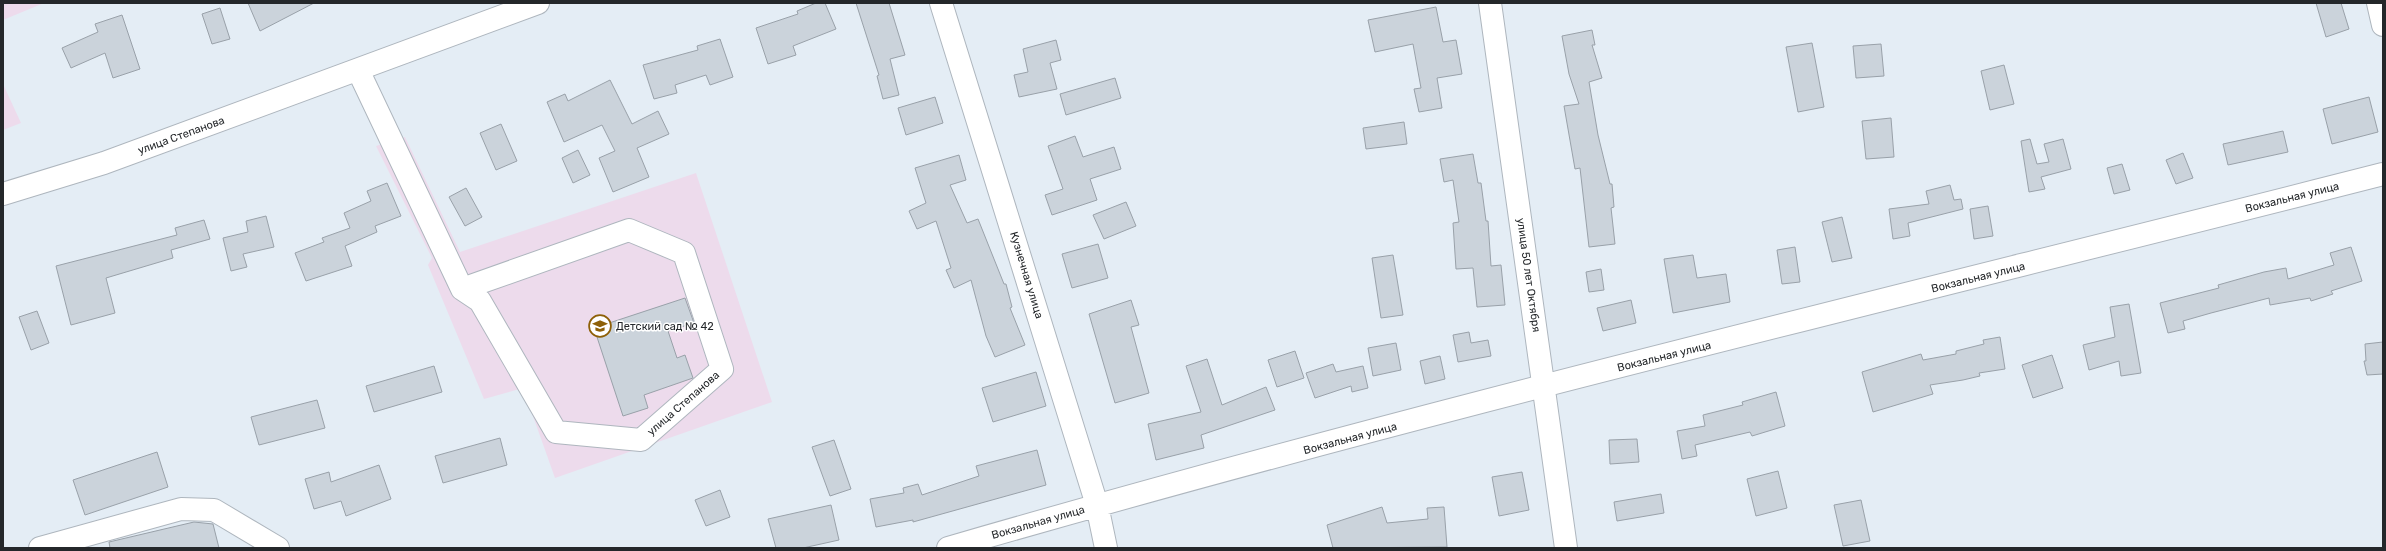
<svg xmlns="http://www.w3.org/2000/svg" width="2386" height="551" font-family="Rubik,sans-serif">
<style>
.education{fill:#eddbec}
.building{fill:#cbd3db;stroke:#99a1a9}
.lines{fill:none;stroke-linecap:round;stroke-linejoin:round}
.minor-casing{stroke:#aeb6be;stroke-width:24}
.minor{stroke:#fff;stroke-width:22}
.labels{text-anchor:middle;stroke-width:3;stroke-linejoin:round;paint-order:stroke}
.street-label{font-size:11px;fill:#24272a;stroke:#fff}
.poi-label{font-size:11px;fill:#24272a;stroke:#fff;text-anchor:start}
</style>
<rect width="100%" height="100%" fill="#e4edf5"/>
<path class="education" d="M3 3H44L3 20Z
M3 84 21 123 3 130Z
M405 137 460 252 696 173 772 402 555 478 523 388 484 399 428 265 432 258 376 146Z"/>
<path class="building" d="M248 3H314L260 31Z
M816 3H825L836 29 793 46 796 55 768 64 756 28 798 14 797 11Z
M856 3H889L905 55 890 59 899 95 883 99 877 76 879 75Z
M2316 3H2341L2349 29 2326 37Z
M1436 7 1443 42 1456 40 1462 74 1437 78 1442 108 1419 112 1414 89 1421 88 1413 44 1375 52 1368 20Z
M220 8 230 39 212 44 202 14Z
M122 15 140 69 113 78 105 53 71 68 62 48 98 32 95 24Z
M1592 30 1595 45H1592L1602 78 1589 82 1598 135 1610 184H1612L1614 207 1611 208 1615 244 1589 247 1580 168 1575 169 1564 106 1579 104 1569 74 1562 36Z
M720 39 733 77 710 85 706 75 675 85 677 93 654 99 643 65 698 50 697 46Z
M1056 40 1061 60 1050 63 1057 89 1019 97 1014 75 1028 72 1023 49Z
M1812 43 1824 107 1798 112 1786 47Z
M1881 44 1884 76 1856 78 1853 46Z
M2004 65 2014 104 1990 110 1981 71Z
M1115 78 1121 98 1066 115 1060 94Z
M610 80 632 124 658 111 669 134 637 148 649 177 613 192 599 158 615 151 602 125 564 142 547 102 565 94 568 101Z
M935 97 943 123 906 135 898 108Z
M2369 97 2378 132 2332 144 2323 109Z
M1891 118 1894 157 1866 159 1862 121Z
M1404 122 1407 144 1366 149 1363 128Z
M501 124 517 161 496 170 480 133Z
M2283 131 2288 152 2228 165 2223 144Z
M1075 136 1083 157 1114 147 1121 169 1090 179 1097 200 1052 215 1045 195 1063 189 1048 146Z
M2030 139 2037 164 2049 162 2044 144 2063 139 2071 169 2041 177 2045 189 2029 192 2021 141Z
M578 150 590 175 573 183 562 158Z
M2183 153 2193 178 2176 184 2166 160Z
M1473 154 1478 183H1481L1486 221H1488L1491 266 1501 265 1505 305 1477 307 1473 268 1456 269 1453 223 1459 222 1453 180 1444 182 1440 159Z
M959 155 966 180 950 185 967 223 978 219 1004 284H1006L1012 307 1010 308 1025 345 995 357 986 336 971 280 954 288 946 270 951 268 936 221 917 229 909 211 926 203 915 168Z
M2122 164 2130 190 2114 194 2107 168Z
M387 183 401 216 375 226 377 232 345 246 352 266 306 281 295 253 324 242 322 238 350 228 344 213 371 201 367 191Z
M1950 185 1954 200 1961 199 1963 209 1908 223 1910 236 1893 239 1889 209 1929 204 1926 191Z
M466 188 482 217 465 226 449 197Z
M1126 202 1136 226 1104 239 1093 215Z
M1988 206 1993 236 1974 239 1970 209Z
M266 216 274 247 243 254 247 267 231 271 223 238 248 232 246 221Z
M1842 217 1852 258 1832 262 1822 222Z
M204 220 210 239 171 250 173 258 106 278 115 313 71 325 56 266 177 235 175 228Z
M1098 244 1108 278 1072 288 1062 254Z
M1795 247 1800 282 1782 284 1777 250Z
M2351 247 2362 281 2331 291 2333 294 2311 301 2310 298 2270 305 2269 298 2211 313 2183 321 2185 329 2168 333 2160 303 2219 288 2218 285 2264 272 2286 268 2288 279 2334 265 2330 253Z
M1393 255 1403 315 1381 318 1372 258Z
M1693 255 1697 278 1726 274 1730 302 1673 313 1664 259Z
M1601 269 1604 290 1589 292 1586 272Z
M685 298 694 323 668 331 677 358 685 355 693 378 644 395 648 408 623 416 594 328Z
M1131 300 1139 325 1131 327 1149 393 1115 403 1089 314Z
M1631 300 1636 323 1603 331 1597 308Z
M2129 304 2141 373 2121 376 2119 361 2089 370 2083 345 2115 337 2110 307Z
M37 311 49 343 31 350 19 317Z
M1469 332 1471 343 1488 340 1491 356 1458 362 1453 335Z
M2000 337 2005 369 1979 373 1980 376 1963 380 1930 385 1933 394 1873 412 1862 372 1921 354 1923 360 1956 354V351L1984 344 1983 340Z
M2383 342V374L2367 375 2364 361H2366L2365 344Z
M1396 343 1401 370 1373 376 1368 348Z
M1295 351 1304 378 1277 387 1268 360Z
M2052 355 2063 388 2033 398 2022 365Z
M1440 356 1445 379 1425 384 1420 361Z
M1207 359 1222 405 1266 387 1275 410 1201 435 1204 448 1156 460 1148 424 1201 412 1186 366Z
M1333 364 1336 372 1363 366 1368 388 1352 392 1351 386 1315 398 1306 373Z
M434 366 442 392 374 412 366 386Z
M1036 372 1046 406 993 422 982 388Z
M1776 392 1785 426 1752 436 1750 432 1695 445 1697 456 1682 459 1677 431 1705 426 1703 415 1743 405 1742 402Z
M317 400 325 428 259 445 251 417Z
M500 438 507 465 443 483 435 456Z
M1637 439 1639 462 1610 464 1609 440Z
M834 440 851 489 830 496 812 447Z
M1037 450 1046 485 913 522V520L876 527 870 499 904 493 903 488 918 484 922 495 979 476 976 466Z
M157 452 168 487 85 515 73 480Z
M379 465 391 499 346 516 341 501 314 509 305 479 329 472 331 482Z
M1778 471 1787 508 1756 516 1747 479Z
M1522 472 1529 510 1499 516 1492 477Z
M720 490 730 517 706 526 695 500Z
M1661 494 1664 513 1617 521 1614 502Z
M1861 500 1870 541 1843 546 1834 505Z
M831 505 839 540 803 548H776L768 519Z
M1382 507 1387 523 1428 519 1427 508 1444 507 1447 547 1333 548 1327 525Z
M194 522 213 524 219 548H110L109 542Z"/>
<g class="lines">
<g class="minor-casing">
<path id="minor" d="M941 3 1097 505 1106 548
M1490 3 1566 548
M2378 3 2383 25
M358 70 462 289 480 301 556 432 641 440 722 369 684 253 629 230 462 289
M3 194 104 163 538 3
M40 548 181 509 214 510 278 548
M948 548C1423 410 1904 296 2383 174"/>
</g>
<use href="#minor" class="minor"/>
</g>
<defs>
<g id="school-ring" transform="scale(1.15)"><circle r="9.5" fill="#fff" stroke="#8e6008" stroke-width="1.5"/><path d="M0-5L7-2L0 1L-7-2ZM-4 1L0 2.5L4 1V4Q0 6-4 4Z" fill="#8e6008"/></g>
</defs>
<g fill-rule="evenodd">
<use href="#school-ring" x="600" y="326"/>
</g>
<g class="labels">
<g class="street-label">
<text transform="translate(181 135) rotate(-20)" y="4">улица Степанова</text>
<text transform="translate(2292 197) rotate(-14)" y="4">Вокзальная улица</text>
<text transform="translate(1027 275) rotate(73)" y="4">Кузнечная улица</text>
<text transform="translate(1529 275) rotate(82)" y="4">улица 50 лет Октября</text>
<text transform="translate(1978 277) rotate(-14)" y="4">Вокзальная улица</text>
<text transform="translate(1664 356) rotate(-14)" y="4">Вокзальная улица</text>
<text transform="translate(683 403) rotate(-41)" y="4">улица Степанова</text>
<text transform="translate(1350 438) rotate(-15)" y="4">Вокзальная улица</text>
<text transform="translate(1038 522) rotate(-16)" y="4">Вокзальная улица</text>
</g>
<g class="poi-label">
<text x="616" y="330">Детский сад № 42</text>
</g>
</g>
<rect width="2386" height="551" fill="none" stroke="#24272a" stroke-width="8"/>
</svg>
